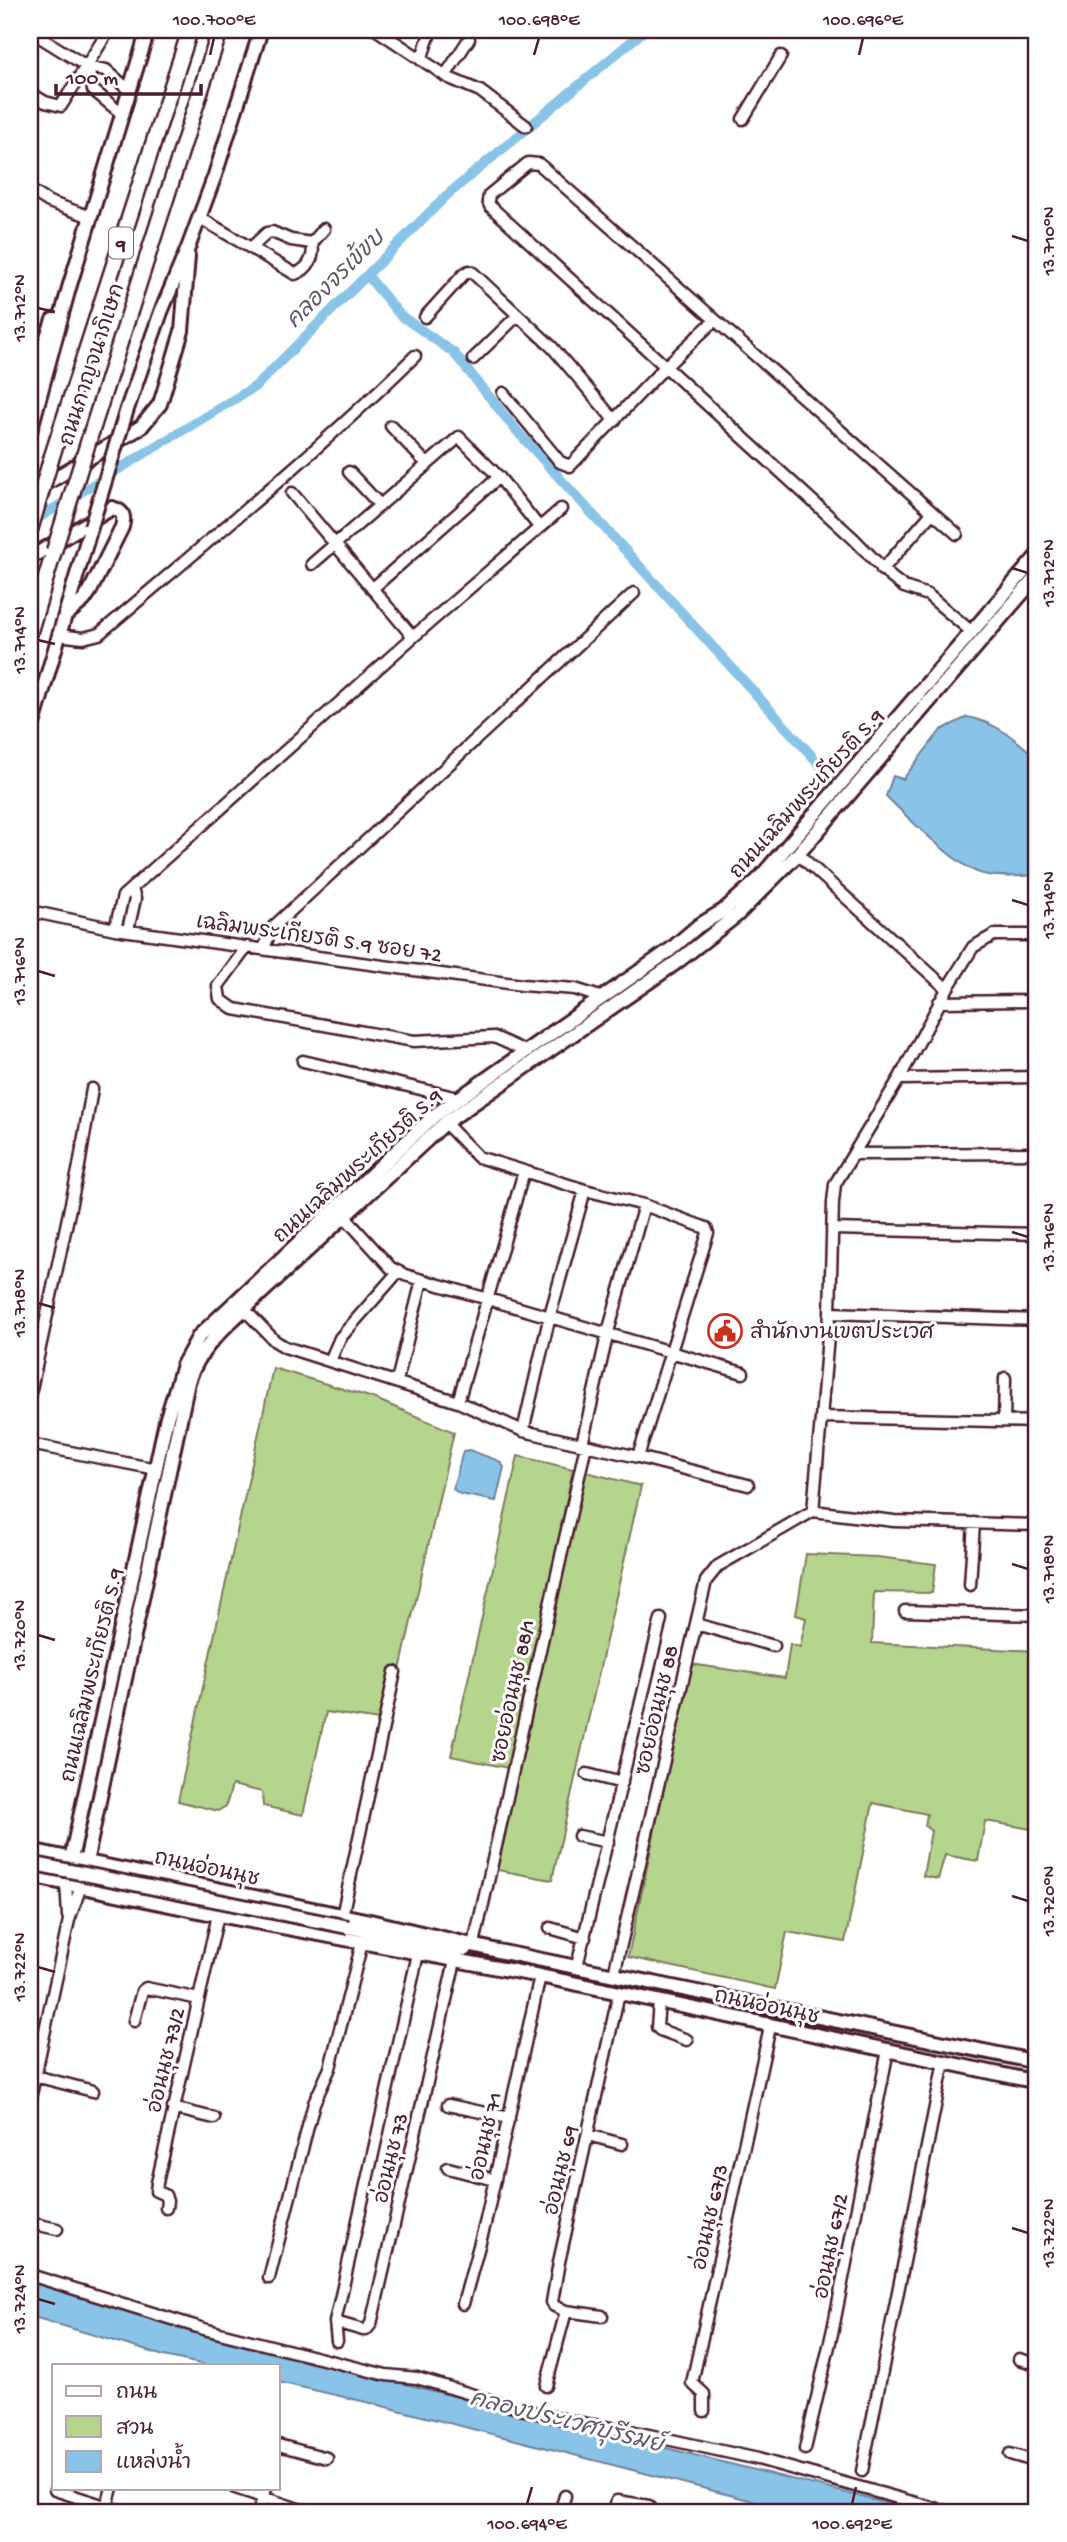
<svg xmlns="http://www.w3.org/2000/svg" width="1067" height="2542" font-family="'Gochi Hand','Playpen Sans Thai',sans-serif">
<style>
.green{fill:#b5d58e;stroke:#807a5c;stroke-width:2}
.water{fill:#89c4e8;stroke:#70829c;stroke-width:2}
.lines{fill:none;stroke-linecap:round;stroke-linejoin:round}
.canal{stroke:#89c4e8;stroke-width:10}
.minor-casing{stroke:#4a1f2b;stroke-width:15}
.major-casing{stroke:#4a1f2b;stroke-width:18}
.highway-casing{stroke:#4a1f2b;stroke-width:19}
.minor{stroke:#fff;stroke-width:10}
.major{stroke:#fff;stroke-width:12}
.highway{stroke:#fff;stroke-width:14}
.major-bridge-casing{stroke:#4a1f2b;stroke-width:18;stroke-linecap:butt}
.highway-bridge-casing{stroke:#4a1f2b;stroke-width:19;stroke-linecap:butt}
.major-bridge{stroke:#fff;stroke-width:12}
.highway-bridge{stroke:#fff;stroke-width:14}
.ticks{fill:none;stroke:#4a1f2b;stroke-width:2.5}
.labels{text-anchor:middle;stroke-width:6;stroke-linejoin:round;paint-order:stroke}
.shield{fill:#fff;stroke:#80626b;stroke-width:2}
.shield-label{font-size:19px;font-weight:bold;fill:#4a1f2b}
.street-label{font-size:21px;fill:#4a1f2b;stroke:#fff}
.poi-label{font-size:21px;fill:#4a1f2b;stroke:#fff;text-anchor:start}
.water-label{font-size:23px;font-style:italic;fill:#60596d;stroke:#fff}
.neatline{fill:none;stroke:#4a1f2b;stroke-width:2.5}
.ticks-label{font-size:18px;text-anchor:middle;fill:#4a1f2b}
</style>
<rect width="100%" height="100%" fill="#fff"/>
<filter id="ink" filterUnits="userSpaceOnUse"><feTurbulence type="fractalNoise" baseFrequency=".0143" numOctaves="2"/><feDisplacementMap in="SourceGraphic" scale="14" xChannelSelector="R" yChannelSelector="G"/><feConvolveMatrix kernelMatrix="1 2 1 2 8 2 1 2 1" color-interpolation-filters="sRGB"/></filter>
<g filter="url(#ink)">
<path class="green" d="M273 1368 373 1398 454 1432 400 1670 389 1668 380 1720 326 1712 303 1815 263 1806 262 1792 232 1785 226 1806 218 1811 178 1801Z
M518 1456 573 1469 539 1636 508 1768 451 1756Z
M586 1472 641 1486 552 1880 497 1870Z
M806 1554 877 1557 936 1564 932 1593 874 1592 872 1643 1037 1651V1830L985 1821 978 1861 945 1855 938 1879 923 1876 931 1831 925 1826 927 1814 873 1803 845 1942 787 1932 775 1989 628 1957 690 1664 785 1678 790 1644 800 1647 806 1618 796 1615Z"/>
<path class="water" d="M967 717C995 722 1016 739 1037 758V875C1020 876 1000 878 983 874 959 869 904 814 886 796L893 776 903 779 941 730Z
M469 1450 499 1461 504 1467 496 1501 460 1494 453 1489 463 1451Z
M30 2281C156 2317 282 2353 409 2385 579 2427 749 2467 919 2512H796L375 2404 278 2382V2365H205L164 2356 30 2316Z"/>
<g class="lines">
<path class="canal" d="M367 275 400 315 454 353 516 430 831 777
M30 523 256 386 446 196 645 30"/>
<g class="minor-casing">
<path id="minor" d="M377 30 449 78 480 91 526 126
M30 31 88 67
M421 60 431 30
M445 76 469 39
M30 93 45 102 61 106 109 30
M122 114 93 90 88 67 106 70 130 91
M743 119 781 56
M30 190 49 202 91 217
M200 218 295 274C309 269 315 256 312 243L324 229
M251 248 267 233 272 232 291 240 312 243
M425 317 464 274 469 271 473 273 552 347 615 421
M473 359 518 315
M503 393 560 462 570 466 665 367 714 321
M391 426 427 464
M349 472 380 505
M292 493 413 637
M957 534 539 164 528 163 489 195 488 201 490 206 854 539 892 578 904 587 928 595 972 632
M312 564 459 437 499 477 539 527
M882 570 932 513
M372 589 499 477
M58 635 83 638 99 634C206 543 315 454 415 356
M798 854 947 989
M30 911 115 929 522 985 575 989 603 998
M115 929 123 896 413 637 561 509
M128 930 135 899 132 889
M247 947 218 986 220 999 234 1009 414 1041 494 1037 525 1051
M264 949 271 929 634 593
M939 1002 1037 1001
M303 1061 458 1098
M899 1079 1037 1077
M445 1123 478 1157 585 1190 644 1205 706 1228 708 1233 638 1457
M854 1154 1037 1153
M344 1216 391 1268 405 1275 743 1373
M832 1229 1037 1234
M244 1309 275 1341 285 1347 458 1402 523 1431 638 1457 748 1485
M830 1313 1037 1320
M330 1361 340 1338 398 1272
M397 1381 422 1280
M30 1394 79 1166 92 1089
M458 1402 524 1171
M823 1417 1037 1422
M1004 1421 1005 1378
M523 1431 550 1315 585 1190
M30 1444 156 1469
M582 1444 608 1332 644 1205
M813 1511 830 1313 833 1202 835 1184 899 1079 947 989 973 947 994 935H1037
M813 1511 894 1521 1037 1525
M970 1585 974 1523
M905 1611 1037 1615
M696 1624 774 1646
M587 1774 622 1783
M579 1836 608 1842
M66 1882 68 1916
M342 1916 395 1672
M550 1928 585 1938
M474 1944 586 1445
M577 1966 661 1619
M614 1974 706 1581 718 1566 813 1511
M659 2002 657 2027 660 2030 687 2040
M134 2021 142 1991 146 1988 199 1999
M35 2076 93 2091
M30 2099 69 1920 81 1886
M448 2105 509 2118
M173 2108 214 2118
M588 2135 622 2144
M448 2168 495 2180
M166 2208 167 2201 165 2195 156 2191 157 2183 218 1915
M30 2223 57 2229
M30 2275 204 2329 386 2375 417 2378 524 2410 581 2423 635 2432 758 2459 948 2512
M269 2278 314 2103 330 2068 362 1943
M463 2304 485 2224 540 1976
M602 2316 566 2311 554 2306 552 2302 559 2262 619 1993
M335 2322 363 2330H366L371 2324 455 1961
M337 2341 335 2322 418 1954
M1019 2359 1037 2364
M546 2386 566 2311
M704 2411V2394L692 2383 770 2027
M278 2445 327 2458
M805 2449 833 2329 888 2050
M1010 2454 1037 2462
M862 2471 944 2062
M235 2488 308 2512
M55 2490 124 2512
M107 2506 112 2488
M259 2512 266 2488
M560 2512 565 2496
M613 2512 617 2501 649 2506"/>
</g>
<g class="major-casing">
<path id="major" d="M30 385 53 320
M127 409 161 312 188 248 215 175 261 30
M30 432 69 288 148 30
M30 493 141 427 160 404 182 331 188 256
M30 558 112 508C123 511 125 516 122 527L90 591 84 600 65 616
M30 734 91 527
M30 1850 370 1921 498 1951 1037 2062
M30 1876 208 1913 540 1976 1037 2082
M66 1882 166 1421 183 1365 199 1336 435 1115 670 950 698 926 723 911 758 880 1037 556
M81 1886 188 1382C198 1351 221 1330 244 1309L445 1123 677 962 737 915 798 854 1037 576
M348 1927 449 1948 466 1949"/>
</g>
<g class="highway-casing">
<path id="highway" d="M92 430 220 30
M52 456 190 30
M30 631 54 551"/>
</g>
<use href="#minor" class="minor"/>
<use href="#major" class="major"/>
<use href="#highway" class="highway"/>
<g class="major-bridge-casing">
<path id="major-bridge" d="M91 527 127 409
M30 1863 348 1927"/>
</g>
<g class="highway-bridge-casing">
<path id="highway-bridge" d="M30 530 52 456
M54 551 92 430"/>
</g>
<use href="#major-bridge" class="major-bridge"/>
<use href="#highway-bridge" class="highway-bridge"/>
</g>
</g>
<path class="ticks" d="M210 55 214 38M534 55 539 38M859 55 863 38M1012 236 1028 241M38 308 55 312M1012 568 1028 573M38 640 55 644M1012 900 1028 905M38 971 55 976M1012 1232 1028 1237M38 1303 55 1308M1012 1564 1028 1569M38 1635 55 1640M1012 1896 1028 1901M38 1967 55 1972M1012 2228 1028 2233M38 2299 55 2304M527 2504 532 2487M852 2504 856 2487"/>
<defs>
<g id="civic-ring" transform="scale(1.75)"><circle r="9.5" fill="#fff" stroke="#c8321e" stroke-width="1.5"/><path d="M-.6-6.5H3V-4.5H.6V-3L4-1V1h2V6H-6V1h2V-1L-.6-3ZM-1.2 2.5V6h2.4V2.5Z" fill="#c8321e"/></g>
</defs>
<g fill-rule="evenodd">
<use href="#civic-ring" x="725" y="1331"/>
</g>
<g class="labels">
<rect class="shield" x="109" y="227.5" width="24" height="31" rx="5"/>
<g class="shield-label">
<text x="121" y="250">9</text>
</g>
<g class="street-label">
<text transform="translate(91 364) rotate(-72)" y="7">ถนนกาญจนาภิเษก</text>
<text transform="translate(806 793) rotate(-48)" y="7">ถนนเฉลิมพระเกียรติ ร.9</text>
<text transform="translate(319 937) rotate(8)" y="7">เฉลิมพระเกียรติ ร.9 ซอย 72</text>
<text transform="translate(357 1165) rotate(-42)" y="7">ถนนเฉลิมพระเกียรติ ร.9</text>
<text transform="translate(91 1675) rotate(-77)" y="7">ถนนเฉลิมพระเกียรติ ร.9</text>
<text transform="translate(512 1691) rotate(-78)" y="7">ซอยอ่อนนุช 88/1</text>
<text transform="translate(656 1710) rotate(-77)" y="7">ซอยอ่อนนุช 88</text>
<text transform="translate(207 1867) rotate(12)" y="7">ถนนอ่อนนุช</text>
<text transform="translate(767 2005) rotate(12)" y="7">ถนนอ่อนนุช</text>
<text transform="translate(165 2060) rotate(-77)" y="7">อ่อนนุช 73/2</text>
<text transform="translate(485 2136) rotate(-78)" y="7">อ่อนนุช 71</text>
<text transform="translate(390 2158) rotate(-77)" y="7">อ่อนนุช 73</text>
<text transform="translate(560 2170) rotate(-77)" y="7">อ่อนนุช 69</text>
<text transform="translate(709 2217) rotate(-78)" y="7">อ่อนนุช 67/3</text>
<text transform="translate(830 2246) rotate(-79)" y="7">อ่อนนุช 67/2</text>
</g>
<g class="poi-label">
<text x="750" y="1338">สำนักงานเขตประเวศ</text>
</g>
<g class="water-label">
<text transform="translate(334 278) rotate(-45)" y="8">คลองจรเข้ขบ</text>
<text transform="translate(567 2420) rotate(14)" y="8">คลองประเวศบุรีรมย์</text>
</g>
</g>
<rect width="1067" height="2542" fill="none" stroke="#fff" stroke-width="77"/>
<rect x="52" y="2364" width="228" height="126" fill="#ffffff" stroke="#b7a5aa" stroke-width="2"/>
<rect x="66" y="2386" width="35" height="10" fill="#ffffff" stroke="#b7a5aa" stroke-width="2"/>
<text x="116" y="2398" font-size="21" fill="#4a1f2b">ถนน</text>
<rect x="66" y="2416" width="35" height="21" fill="#b5d58e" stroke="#b7a5aa" stroke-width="2"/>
<text x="116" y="2434" font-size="21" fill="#4a1f2b">สวน</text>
<rect x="66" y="2451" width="35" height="21" fill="#89c4e8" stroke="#b7a5aa" stroke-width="2"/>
<text x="116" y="2468" font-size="21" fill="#4a1f2b">แหล่งน้ำ</text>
<path d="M56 84v10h145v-10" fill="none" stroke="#4a1f2b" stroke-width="3.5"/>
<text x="66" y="84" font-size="21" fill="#4a1f2b" stroke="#ffffff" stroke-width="5" paint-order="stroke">100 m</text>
<rect x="38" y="38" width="990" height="2466" class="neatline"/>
<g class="ticks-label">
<text x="214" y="25">100.700°E</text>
<text x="539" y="25">100.698°E</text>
<text x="863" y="25">100.696°E</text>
<text transform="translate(1048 241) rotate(-90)" y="6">13.710°N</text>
<text transform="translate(19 308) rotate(-90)" y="6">13.712°N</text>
<text transform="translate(1048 573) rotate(-90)" y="6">13.712°N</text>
<text transform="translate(19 640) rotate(-90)" y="6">13.714°N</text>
<text transform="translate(1048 905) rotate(-90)" y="6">13.714°N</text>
<text transform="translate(19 971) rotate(-90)" y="6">13.716°N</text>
<text transform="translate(1048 1237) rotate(-90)" y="6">13.716°N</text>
<text transform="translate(19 1303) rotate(-90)" y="6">13.718°N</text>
<text transform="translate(1048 1569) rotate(-90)" y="6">13.718°N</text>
<text transform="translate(19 1635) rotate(-90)" y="6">13.720°N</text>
<text transform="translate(1048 1901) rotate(-90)" y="6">13.720°N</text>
<text transform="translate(19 1967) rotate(-90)" y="6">13.722°N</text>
<text transform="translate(1048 2233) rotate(-90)" y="6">13.722°N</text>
<text transform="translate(19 2299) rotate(-90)" y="6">13.724°N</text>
<text x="527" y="2529">100.694°E</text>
<text x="852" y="2529">100.692°E</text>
</g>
</svg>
